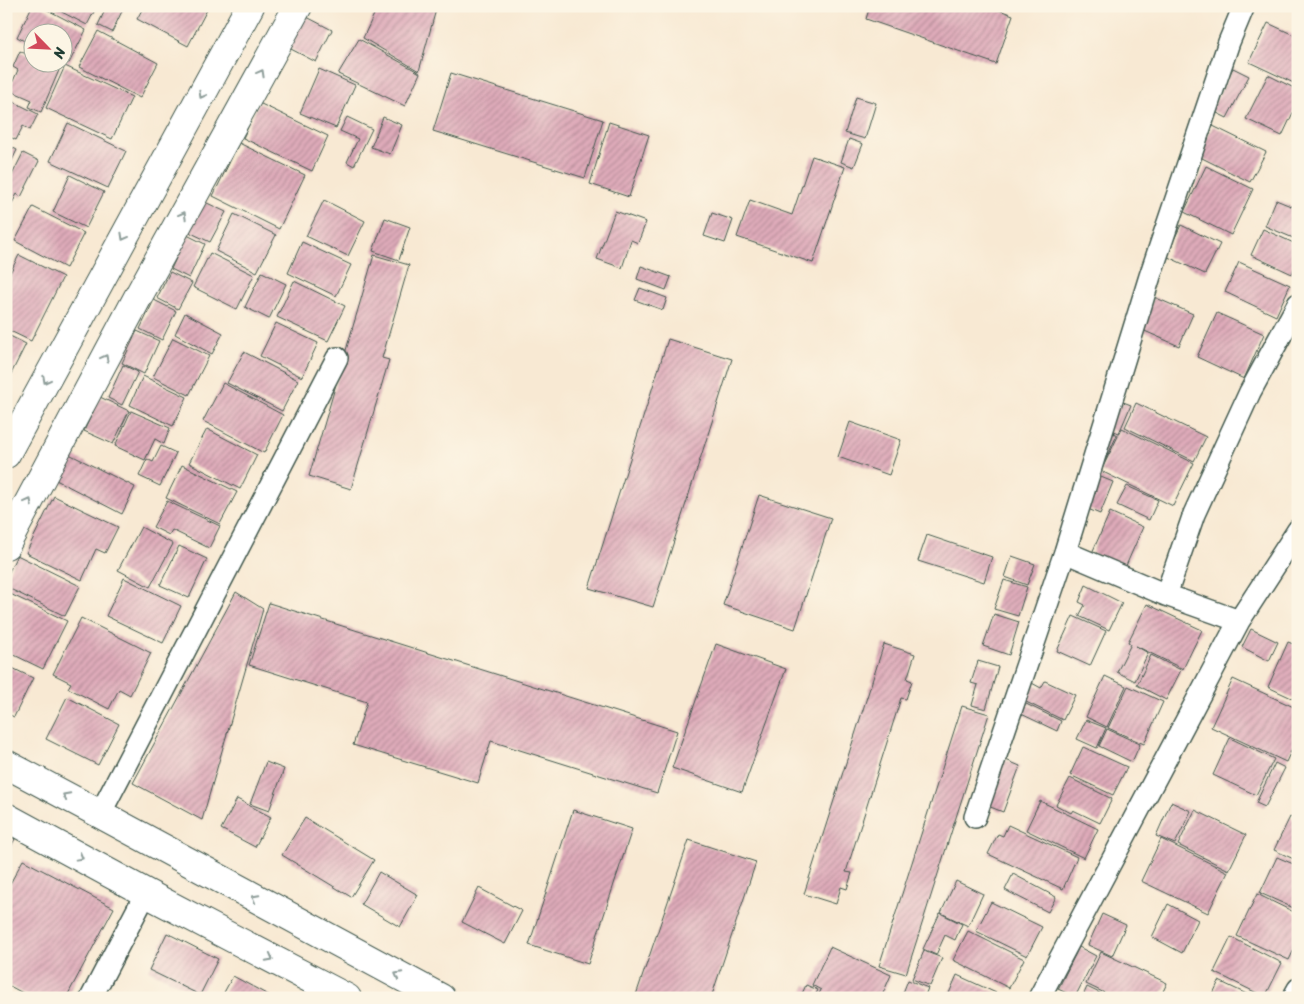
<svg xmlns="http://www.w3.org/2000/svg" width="1304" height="1004" font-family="Sriracha,sans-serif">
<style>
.building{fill:url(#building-hatch)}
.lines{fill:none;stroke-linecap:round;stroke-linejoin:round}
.street-casing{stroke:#40574c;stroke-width:24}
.secondary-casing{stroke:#40574c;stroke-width:30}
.street{stroke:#fff;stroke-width:21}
.secondary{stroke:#fff;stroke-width:28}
.oneway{stroke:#8f9e9a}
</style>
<defs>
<pattern id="building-hatch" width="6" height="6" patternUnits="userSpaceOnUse" patternTransform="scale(1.25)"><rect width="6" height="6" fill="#dfabba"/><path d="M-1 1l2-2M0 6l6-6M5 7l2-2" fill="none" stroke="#b48c98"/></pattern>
</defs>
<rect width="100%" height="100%" fill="#fcf5e5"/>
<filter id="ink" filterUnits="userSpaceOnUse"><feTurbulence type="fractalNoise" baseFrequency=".02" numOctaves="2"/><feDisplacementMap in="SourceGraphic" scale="10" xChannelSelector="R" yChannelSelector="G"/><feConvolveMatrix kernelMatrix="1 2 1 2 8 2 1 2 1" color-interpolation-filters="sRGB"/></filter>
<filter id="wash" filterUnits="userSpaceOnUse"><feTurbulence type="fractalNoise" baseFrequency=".0096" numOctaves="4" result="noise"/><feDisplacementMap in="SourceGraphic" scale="20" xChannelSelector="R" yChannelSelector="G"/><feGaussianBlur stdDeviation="1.12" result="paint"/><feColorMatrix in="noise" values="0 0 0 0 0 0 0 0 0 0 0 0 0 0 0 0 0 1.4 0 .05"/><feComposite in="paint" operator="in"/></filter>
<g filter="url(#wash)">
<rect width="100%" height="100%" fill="#f8e9d3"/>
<g id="blocks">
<path class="building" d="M32 6H40L86 30 69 63 62 60V32H32V45L17 37Z
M50 6H97L87 25Z
M107 6H122L124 7 112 32 98 25Z
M144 6H209L188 46 137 19Z
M378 6H437L419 71 363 38Z
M870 6H988L1013 15 996 64 866 19Z
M303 15 332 30 316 62 287 47Z
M1268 23 1298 37V85L1249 62Z
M98 31 158 63 140 98 79 67Z
M359 39 420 73 405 106 338 74Z
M20 51 32 57V62H47L60 68 41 112 29 107 32 100 9 90 18 70 13 67Z
M65 66 132 97 112 139 46 108Z
M1233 68 1249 76 1227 118 1211 110Z
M319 69 355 85 336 128 300 113Z
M451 73 603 120 585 178 433 131Z
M1268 75 1298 90V102L1282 136 1246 119Z
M856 97 876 103 865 139 845 133Z
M6 98 38 114 30 130 23 126 16 140 6 135Z
M259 103 328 136 312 171 243 138Z
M347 117 372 129 354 166 347 162 358 139 340 131Z
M383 117 402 125 390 154 371 147Z
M609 122 649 135 629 197 590 184Z
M68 123 126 151 108 188 50 161Z
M1213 126 1266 152 1250 182 1198 156Z
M849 139 863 144 854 167 841 162Z
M239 143 305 175 279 229 213 196Z
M6 144 17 150 6 173Z
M23 153 39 161 21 197 17 194 8 211 6 210V187Z
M812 156 845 167 813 263 737 237 750 200 792 215Z
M1206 166 1253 189 1231 235 1184 212Z
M70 175 104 192 86 228 53 212Z
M324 200 365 221 348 256 306 236Z
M1276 200 1298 209V240L1265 226Z
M205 202 226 212 210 242 189 232Z
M33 207 84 233 66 268 15 241Z
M615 211 646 222 638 243 631 240 622 268 597 259Z
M712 213 733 220 725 243 704 236Z
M234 214 276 235 257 272 216 251Z
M385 218 410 227 399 260 373 251Z
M1181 225 1220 244 1205 274 1166 256Z
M1263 229 1298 245V260L1292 274 1251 255Z
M187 235 205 244 189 278 171 269Z
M302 242 351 265 336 296 288 273Z
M210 253 254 275 237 309 193 287Z
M19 255 63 277 31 341 6 329V281Z
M374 255 409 265 382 358 389 360 351 489 309 476Z
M1239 262 1290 285 1276 316 1225 292Z
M641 266 671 277 666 290 637 279Z
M170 272 192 283 178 309 157 298Z
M262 272 286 284 269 319 245 307Z
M294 281 345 306 328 341 277 317Z
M640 288 667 298 663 310 635 300Z
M1154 297 1193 314 1179 346 1140 329Z
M154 300 176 311 162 340 140 329Z
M185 313 223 333 212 354 175 334Z
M1217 313 1264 334 1244 379 1197 357Z
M276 323 318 343 302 377 260 356Z
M137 331 159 341 144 374 122 363Z
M6 334 26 344 6 384Z
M173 338 209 356 189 395 153 377Z
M668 339 732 359 653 607 589 588Z
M244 352 298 380 282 411 227 383Z
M123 365 138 372 122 405 108 398Z
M143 376 187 397 173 426 130 405Z
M223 383 283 415 264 453 203 421Z
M100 397 129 411 113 444 84 431Z
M1118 400 1131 405 1119 433 1106 428Z
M1136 403 1206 437 1194 461 1125 427Z
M131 411 170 428 164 444 155 439 145 460 115 446Z
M850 422 901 440 889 475 838 457Z
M1122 428 1194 463 1173 506 1101 471Z
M207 429 257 455 240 489 189 463Z
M1107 430 1117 435 1105 461 1095 456Z
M161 446 176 453 160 486 139 476 147 459 153 462Z
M69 454 135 487 122 514 56 480Z
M182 465 237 492 220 524 166 498Z
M1096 475 1113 482 1100 514 1083 507Z
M1127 486 1158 500 1149 520 1117 505Z
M759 495 831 518 795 629 723 605Z
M54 496 118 527 105 553 96 549 82 580 26 553Z
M167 501 220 526 209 548 172 530 169 535 153 527Z
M1110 512 1143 527 1125 568 1092 553Z
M141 527 173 544 150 587 118 570Z
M927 535 992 557 984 582 918 561Z
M179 546 207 559 189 598 160 585Z
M17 555 80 586 65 616 6 587V578Z
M1012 556 1035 564 1027 585 1005 577Z
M124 578 181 606 163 643 106 616Z
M1004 580 1027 587 1018 616 994 609Z
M1086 585 1122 603 1109 630 1079 616 1085 605 1079 602Z
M6 592 67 621 43 669 6 651Z
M236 592 263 609 202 820 133 783Z
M269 603 677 731 657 793 491 741 478 783 353 745 367 702 249 665Z
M1147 604 1202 630 1183 669 1136 646 1148 653 1135 681 1117 672 1131 644 1128 642Z
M994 614 1019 622 1009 655 983 646Z
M1073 616 1106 631 1090 666 1057 651Z
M81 618 151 653 130 695 119 689 109 709 68 688 71 683 53 674Z
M1251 629 1278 642 1269 661 1242 647Z
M1288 642 1298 646V701L1268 687Z
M716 644 786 669 742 792 672 768Z
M884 644 915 654 907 679 912 681 906 699 901 698 846 872 852 873 847 889 841 887 836 904 804 894Z
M1151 655 1181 670 1166 700 1137 685Z
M978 661 998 667 986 709 972 705 978 685 971 683Z
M6 665 33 678 14 717 6 713Z
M1105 676 1126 686 1107 727 1086 717Z
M1233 679 1298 709V736L1286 762 1211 727Z
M1045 681 1075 695 1063 720 1022 700 1030 682 1041 688Z
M1128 686 1163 702 1144 744 1108 728Z
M67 697 119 724 98 765 46 739Z
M1022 702 1061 721 1057 731 1017 712Z
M962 706 989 714 906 974 879 966Z
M1086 720 1106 728 1097 748 1077 739Z
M1107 729 1140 744 1132 762 1099 746Z
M1230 738 1274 759 1256 795 1213 775Z
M1083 747 1127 767 1113 795 1070 775Z
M1001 758 1020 766 1003 812 983 804Z
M266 762 284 769 269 811 250 804Z
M1275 763 1285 768 1265 807 1256 803Z
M1070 778 1112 799 1100 823 1073 810 1071 813 1056 805Z
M237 799 271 817 255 847 221 829Z
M1040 801 1098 829 1084 858 1026 830Z
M1171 802 1191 811 1175 844 1156 836Z
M573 810 632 829 588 964 529 945Z
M1195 810 1246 835 1229 870 1178 845Z
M1290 817 1298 821V861L1274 850Z
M305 818 374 860 351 897 282 855Z
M1008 825 1077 857 1063 889 988 854 998 834 1003 836Z
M6 835 15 839 6 855Z
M1161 839 1228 872 1208 913 1141 881Z
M689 840 756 862 711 998H635Z
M1277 857 1298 866V910L1260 893Z
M23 860 114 908 66 998H32L6 984V891Z
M379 872 418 895 400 927 361 904Z
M1013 874 1056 897 1048 912 1005 890Z
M956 881 983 894 968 926 941 913Z
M479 888 522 911 505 944 462 922Z
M1257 894 1298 914V941L1289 960 1237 936Z
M991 902 1042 927 1027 956 976 931Z
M1168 904 1198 920 1182 953 1152 937Z
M940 913 962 924 955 940 945 935 936 955 923 949Z
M1102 914 1126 925 1112 956 1088 945Z
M968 931 1024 959 1009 988 953 960Z
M167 933 218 959 200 995 149 970Z
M1231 937 1282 963 1265 997 1214 972Z
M830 947 891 975 881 998H827L819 994 821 990 812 985Z
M1079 947 1096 956 1075 997 1058 989Z
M924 951 942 958 930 986 912 979Z
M1101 952 1167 983 1160 998H1115L1086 984Z
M957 975 1007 998H947Z
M233 976 270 996 269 998H221Z
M908 980 928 988 924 998H901Z
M1219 981 1255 998H1211Z
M806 985 818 990 814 998H800Z
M1087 987 1110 998H1082Z"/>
</g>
</g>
<g filter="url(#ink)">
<use href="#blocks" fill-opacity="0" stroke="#40574c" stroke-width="1"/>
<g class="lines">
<g class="street-casing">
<path id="street" d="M1065 552 1166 595 1239 621
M1166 595 1194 514 1250 392 1298 304
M100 814 337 358
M975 817 1065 552 1150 276 1229 42 1244 6
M91 998 146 893
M1039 998 1239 621 1298 530
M1293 998 1298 989"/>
</g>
<g class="secondary-casing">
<path id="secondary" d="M6 454 250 6
M6 545 139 295 298 6
M6 764 100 814 441 998
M6 817 146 893 347 998"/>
</g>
<use href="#street" class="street"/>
<use href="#secondary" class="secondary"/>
</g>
<defs><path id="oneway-chevron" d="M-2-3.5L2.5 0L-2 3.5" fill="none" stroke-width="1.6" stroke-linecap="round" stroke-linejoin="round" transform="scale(1.25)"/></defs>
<g class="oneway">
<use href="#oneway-chevron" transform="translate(261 73) rotate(-61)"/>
<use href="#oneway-chevron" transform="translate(202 95) rotate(119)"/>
<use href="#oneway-chevron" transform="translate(183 215) rotate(-61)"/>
<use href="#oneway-chevron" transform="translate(124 237) rotate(119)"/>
<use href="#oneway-chevron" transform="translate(105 358) rotate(-62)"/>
<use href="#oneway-chevron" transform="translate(46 380) rotate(118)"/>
<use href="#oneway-chevron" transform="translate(29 502) rotate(-62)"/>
<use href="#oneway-chevron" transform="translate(66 796) rotate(-152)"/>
<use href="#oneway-chevron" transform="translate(80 857) rotate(29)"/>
<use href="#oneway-chevron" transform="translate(255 898) rotate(-152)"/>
<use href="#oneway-chevron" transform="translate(270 958) rotate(28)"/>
<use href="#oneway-chevron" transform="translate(398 975) rotate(-152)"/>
</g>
</g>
<rect width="1304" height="1004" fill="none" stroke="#fcf5e5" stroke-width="25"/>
<g transform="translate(48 48) rotate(114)"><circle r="24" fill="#fcf5e5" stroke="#a4ab9e"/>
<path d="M0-4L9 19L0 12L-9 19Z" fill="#d1495b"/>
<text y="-8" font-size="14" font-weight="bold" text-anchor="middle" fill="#1f3d34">N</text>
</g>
</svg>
